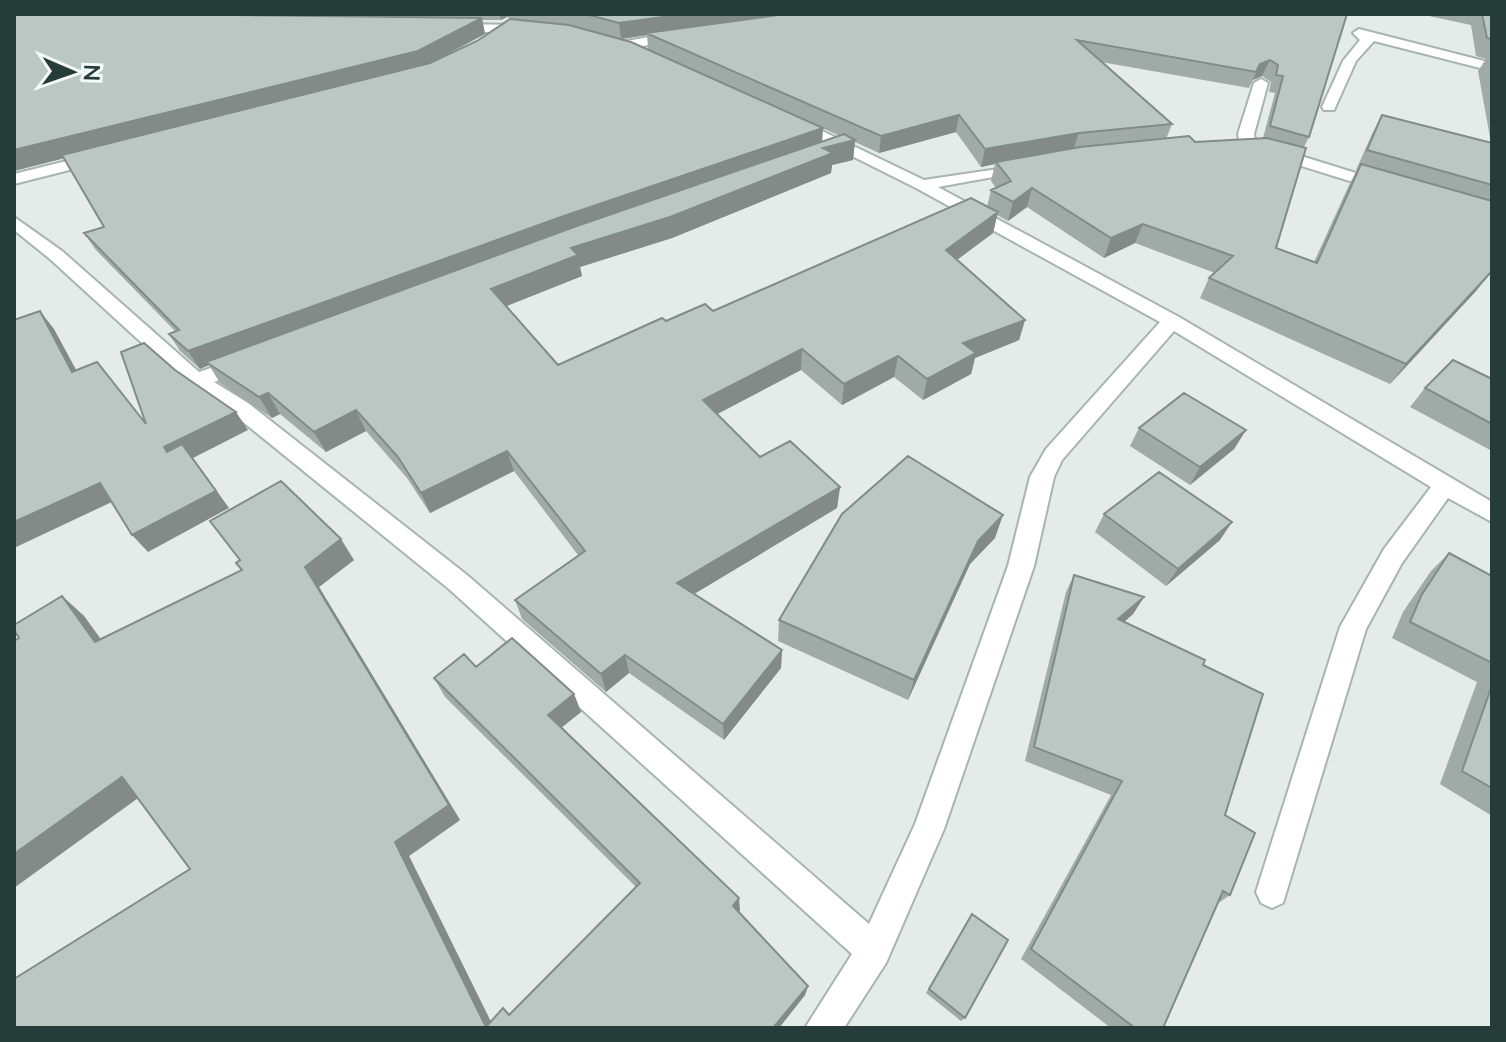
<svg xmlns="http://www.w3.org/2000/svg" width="1506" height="1042" font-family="Lato,sans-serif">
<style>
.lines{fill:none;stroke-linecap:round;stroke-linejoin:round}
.minor-casing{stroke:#a7b4b1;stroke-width:4}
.minor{fill:#fff;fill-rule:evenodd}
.wall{fill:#a0aba8;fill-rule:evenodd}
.shaded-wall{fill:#828b88}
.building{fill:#bac7c3;stroke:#828b88;stroke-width:2}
</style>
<rect width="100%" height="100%" fill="#e4ecea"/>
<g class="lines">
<g class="minor-casing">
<path id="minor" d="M446 24 530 25 536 29 530 33 451 31 446 30Z
M1359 29 1492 63V71L1374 41 1356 61 1334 110H1324L1322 107 1343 61 1360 40 1353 33Z
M677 32 682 33V39L621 50 614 46 621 42Z
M1261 79 1268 83 1254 134 1256 146 1248 151 1240 146 1238 134 1254 83Z
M793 117 924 180 1031 164V170L938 187 1179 317 1492 502V522L1448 498 1402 563 1366 629 1283 903 1272 908 1261 903 1256 892 1340 627 1384 549 1431 487 1174 331 1062 460 1054 477 1034 566 944 829 886 963 844 1028H805L852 954 449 589 232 413 189 386 50 259 14 230V217L62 251 199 372 246 356 253 358 256 363 253 368 214 382 248 403 467 575 869 924 915 824 1008 566 1030 477 1046 449 1160 322 916 188 788 124V118Z
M1272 147 1388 183 1390 186 1382 191 1266 155V149Z
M99 153 107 158 105 161 14 184V174Z"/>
</g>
<use href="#minor" class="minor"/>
</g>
<path class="wall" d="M14 14H1347L1309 137 1304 147 1276 248 1314 262 1350 183 1357 170H1356L1372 134 1382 115 1491 143 1478 71 1486 59 1476 56 1471 25 1424 15 1425 14H1492V271L1476 291 1390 384 1200 298 1209 278 1215 273 1135 243 1104 258 1027 207 1008 221 997 215 993 233 957 260 1025 320 1019 340 975 358 971 374 923 400 894 377 842 405 801 370 717 414 760 457 840 487 837 508 694 594 782 650 781 668 724 740 629 673 606 692 522 619 515 600 578 555 514 471 430 513 407 478 366 431 326 452 280 414 272 418 220 383 209 365 200 369 180 351 169 334 175 331 96 250 84 233 104 227 64 158 14 171ZM507 17 511 19 477 41 430 63 485 34 482 20H501ZM647 35 648 49 840 136 822 142 621 39ZM1101 62 1249 88 1253 80 1262 76 1271 82 1269 92 1275 93 1263 138 1195 142 1166 139 1172 124ZM956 132 981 167 995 164 991 181 996 188 991 190 987 207 713 311 666 321 558 365 506 306 582 276 580 267 672 238 831 173 832 165 853 160 855 142 879 153Z
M1492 379V451L1410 407 1425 388Z
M1139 428 1246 430 1234 449 1190 485 1130 446Z
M1104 514 1220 540 1166 586 1095 532Z
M995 538 970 564 908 700 778 641 779 620Z
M1449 553 1492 576V816L1440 784 1477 682 1392 638 1403 612 1431 571Z
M354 560 319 587 460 820 409 856 491 1022 511 1014 636 887 445 697 434 678 476 667 574 694 581 712 562 727 740 911 739 912 808 986 805 995 779 1028H14L190 869 19 638 62 596 84 616 101 639 242 570Z
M1074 575 1144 597 1133 614 1124 622 1203 665 1225 815 1230 895 1217 904 1163 1028H1111L1021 959 1111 795 1025 761 1066 592Z
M972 914 965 1018 961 1021 926 993Z"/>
<path class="shaded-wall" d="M500 14H506L507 17 501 20Z
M685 14H798L646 33 647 35 621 39 619 23Z
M482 18 485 34 423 67 14 171V150Z
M1270 60 1262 76 1253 80 1260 64Z
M959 115 956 132 879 153 881 136Z
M823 128 822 145 206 362 209 365 200 369 188 351 561 217Z
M1079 133 1073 150 996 162 995 164 981 167 985 149Z
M855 140 853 160 832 165 831 173 672 238 580 267 582 276 497 310 491 289 571 248 823 148Z
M1032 188 1027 207 1008 221 1013 202Z
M998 212 993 233 942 271 946 250Z
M1143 224 1135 243 1104 258 1111 238Z
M1492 271 1476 291 1390 384 1406 364Z
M40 311 54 329 87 390 72 372Z
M1025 320 1019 340 975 358 971 374 923 400 927 379 963 343Z
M802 349 801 370 704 421 703 400Z
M898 356 894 377 842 405 844 384Z
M268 393 280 414 272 418 259 397Z
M356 410 366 431 326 452 314 432Z
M236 412 248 430 193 458 229 508 148 552 132 535 178 465 164 447Z
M1246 430 1234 449 1190 485 1200 467Z
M507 451 514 471 430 513 421 493Z
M100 483 116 500 14 548V522Z
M840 487 837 508 679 603 677 583Z
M1003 515 995 538 970 564 908 700 914 680 978 541Z
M1232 522 1220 540 1166 586 1178 569Z
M341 539 354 560 319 587 460 820 409 856 494 1028 486 1027 395 842 305 567Z
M62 596 84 616 116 661 95 642Z
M1144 597 1133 614 1108 636 1118 619Z
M782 650 781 668 724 740 723 724Z
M625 655 629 673 606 692 601 674Z
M574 694 581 712 556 732 548 715Z
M122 777 145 793 14 888V854Z
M739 898 740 911 733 918V906Z
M808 986 805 995 779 1028H773Z"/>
<path class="building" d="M14 14H156L482 18 418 51 14 150Z
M585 14H685L619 23Z
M785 14H1347L1309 137 1270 126 1283 76 1276 75 1278 65 1270 60 1260 64 1256 72 1077 40 1172 124 1079 133 985 149 959 115 881 136 646 33Z
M1482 14H1492V39L1487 38Z
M510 19 569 25 631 42 823 128 561 217 188 351 169 334 179 330 84 233 104 227 62 155 430 63 477 41Z
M1382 115 1492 143V185L1367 150Z
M844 134 855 140 823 148 833 153 670 217 571 248 578 255 491 289 558 365 662 318 666 321 705 304 713 311 971 198 998 212 946 250 1025 320 963 343 976 353 927 379 898 356 844 384 802 349 703 400 760 457 790 441 840 487 677 583 782 650 723 724 625 655 601 674 515 600 585 551 507 451 421 493 398 457 356 410 314 432 268 393 259 397 206 362 574 227Z
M1189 136 1195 142 1267 138 1306 148 1276 248 1317 263 1361 164 1492 201V271L1406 364 1209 278 1233 256 1143 224 1111 238 1032 188 1013 202 991 190 1011 181 996 162 1080 147Z
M40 311 72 372 97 362 146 424 121 352 144 343 175 370 236 412 164 447 167 452 182 444 216 491 132 535 100 483 14 522V320Z
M1453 360 1492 379V424L1425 388Z
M1184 393 1246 430 1200 467 1139 428Z
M908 456 1003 515 978 541 914 680 779 620 842 514Z
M1159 472 1232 522 1178 569 1104 514Z
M281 481 341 539 305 567 449 805 395 842 486 1027 503 1008 509 1015 640 883 434 678 464 654 476 667 512 638 574 694 548 715 739 898 733 906 808 986 773 1028H14V979L190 869 122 777 14 854V641L19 638 14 630V625L62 596 95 642 242 570 236 563 240 560 210 521Z
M1449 553 1492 576V663L1410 622 1421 596Z
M1074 575 1144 597 1118 619 1205 660 1203 665 1263 694 1225 815 1255 833 1230 895 1223 891 1163 1028H1135L1031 949 1122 781 1034 747Z
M1492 685V788L1462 771Z
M972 914 1008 940 965 1018 929 989Z"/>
<rect width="1506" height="1042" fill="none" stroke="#263c39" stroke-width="32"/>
<g transform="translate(72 72) rotate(92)" stroke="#f5f9f7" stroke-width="6" paint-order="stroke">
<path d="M0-6L14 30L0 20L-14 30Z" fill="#263c39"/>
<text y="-12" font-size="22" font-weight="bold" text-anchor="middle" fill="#263c39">N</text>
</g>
</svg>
